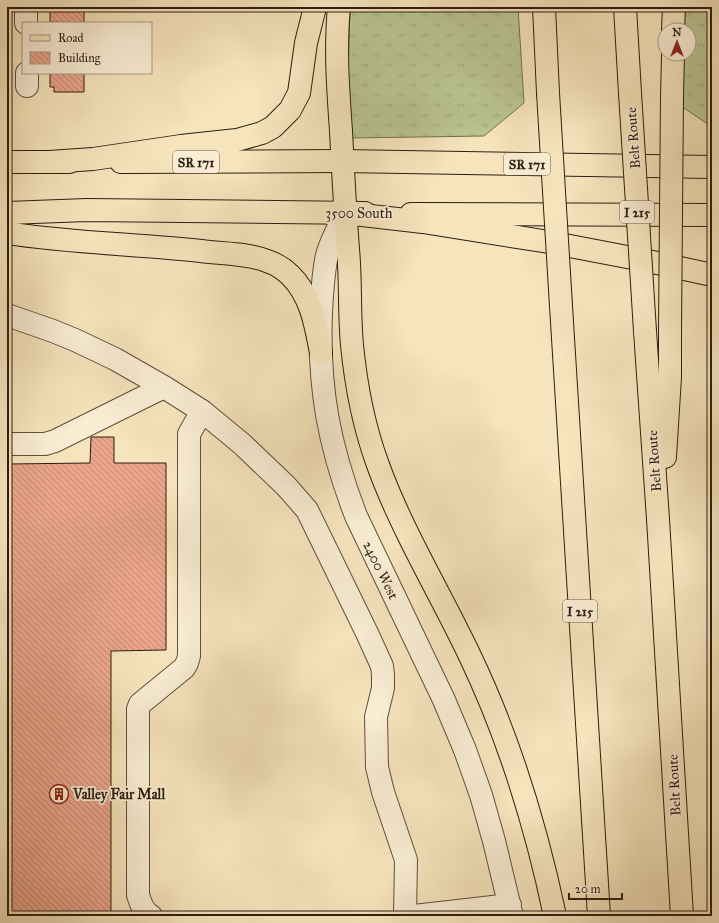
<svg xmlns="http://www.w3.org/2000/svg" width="719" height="923" font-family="'IM FELL Great Primer',serif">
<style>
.grass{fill:url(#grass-tufts);stroke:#737152}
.building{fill:url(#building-back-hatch);stroke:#2c1d10}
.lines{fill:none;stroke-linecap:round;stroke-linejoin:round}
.minor-casing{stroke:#5e4f3b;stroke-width:24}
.major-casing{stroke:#2c1d10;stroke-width:24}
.highway-casing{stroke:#2c1d10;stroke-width:24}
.minor{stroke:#f9edd4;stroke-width:22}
.major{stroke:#f6e4bd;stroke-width:22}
.highway{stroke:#f6e4bd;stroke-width:22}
.highway-bridge-casing{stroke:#2c1d10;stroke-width:24;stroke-linecap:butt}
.highway-bridge{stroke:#f6e4bd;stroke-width:22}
.labels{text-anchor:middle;stroke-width:3.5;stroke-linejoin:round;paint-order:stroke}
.shield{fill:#f9edd4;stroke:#6a5b4b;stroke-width:1}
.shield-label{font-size:13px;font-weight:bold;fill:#2c1d10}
.street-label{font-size:14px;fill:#2c1d10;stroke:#f9edd4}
.poi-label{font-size:14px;font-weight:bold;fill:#2c1d10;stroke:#f9edd4;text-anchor:start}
</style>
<defs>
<pattern id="grass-tufts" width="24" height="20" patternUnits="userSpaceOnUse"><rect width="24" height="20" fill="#bac593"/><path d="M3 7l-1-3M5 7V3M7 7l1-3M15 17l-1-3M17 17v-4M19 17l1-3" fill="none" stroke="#a0a97e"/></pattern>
<pattern id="building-back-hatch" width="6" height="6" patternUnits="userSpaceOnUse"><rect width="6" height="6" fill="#eba58d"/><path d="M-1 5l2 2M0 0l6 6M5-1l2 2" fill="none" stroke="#bf8672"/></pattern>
</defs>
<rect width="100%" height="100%" fill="#f6e4bd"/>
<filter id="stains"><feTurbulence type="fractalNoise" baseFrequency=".005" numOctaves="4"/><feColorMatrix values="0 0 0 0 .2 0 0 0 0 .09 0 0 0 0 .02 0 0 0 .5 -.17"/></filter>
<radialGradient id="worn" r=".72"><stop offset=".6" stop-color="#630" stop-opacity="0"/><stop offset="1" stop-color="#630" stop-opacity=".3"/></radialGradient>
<path class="grass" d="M350 7H518L524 103 484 136 351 138 348 76Z
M684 7H712V127L681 106 682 54H689V30H683Z"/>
<path class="building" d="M50 7H84V23L50 22Z
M50 73H84V92H54V87H50Z
M91 437H114V463H166V650L111 651V916H7V464L90 463Z"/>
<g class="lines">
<g class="minor-casing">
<path id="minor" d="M26 7V23
M27 73V86
M345 213C339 227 331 241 327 255 323 273 322 294 321 312 318 388 329 446 356 516L444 700 465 750 481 795 494 841 512 916
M7 315 53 331 75 340 115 359 164 387 202 411 242 444 286 486 307 510 367 633 382 666 383 675V688L376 717 377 767 383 792 406 860 405 916
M7 444H45L55 441 164 387
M151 916C143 911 141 904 138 895V709L140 704 184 668 187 663 189 656V434L202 411
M414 916 510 905"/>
</g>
<g class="major-casing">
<path id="major" d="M7 162H69
M121 162 343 161 712 167
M7 213 87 210 365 213
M411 214 712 215
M7 233C71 243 136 244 201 251 222 254 247 253 267 261 276 264 284 269 290 275 311 295 316 326 321 353"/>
</g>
<g class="highway-casing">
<path id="highway" d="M339 7C335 48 338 89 341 131 343 170 345 210 348 249 351 281 349 313 352 345 356 386 364 427 378 465 402 531 439 591 469 654 509 737 536 826 555 916
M544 7 548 93
M625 7 630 93
M673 30 674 7
M672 96 673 54
M49 162 93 159 181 146 237 140 262 133 273 127 290 110 299 93 306 43 315 7
M345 213 423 222 549 242 648 261 712 275
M561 306 599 916
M645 331 658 519 682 916
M665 457 670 377V331"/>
</g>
<use href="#minor" class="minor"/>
<use href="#major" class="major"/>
<use href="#highway" class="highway"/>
<g class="highway-bridge-casing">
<path id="highway-bridge" d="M548 93 561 306
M630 93 645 331
M670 331 672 96"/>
</g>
<use href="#highway-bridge" class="highway-bridge"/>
</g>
<defs>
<g id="building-ring" transform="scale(1)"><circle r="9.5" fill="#f9edd4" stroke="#8f2418" stroke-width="1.5"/><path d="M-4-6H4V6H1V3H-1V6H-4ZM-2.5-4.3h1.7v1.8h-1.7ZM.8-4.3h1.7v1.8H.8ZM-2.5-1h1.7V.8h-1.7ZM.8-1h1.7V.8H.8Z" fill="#8f2418"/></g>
</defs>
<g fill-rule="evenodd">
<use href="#building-ring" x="59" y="794"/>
</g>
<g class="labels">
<g class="shield">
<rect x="173" y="151" width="46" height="22" rx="3"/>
<rect x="504" y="153" width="46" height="22" rx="3"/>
<rect x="620" y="201" width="34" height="22" rx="3"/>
<rect x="563" y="600" width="34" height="22" rx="3"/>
</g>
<g class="shield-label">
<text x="196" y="167">SR 171</text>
<text x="527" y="169">SR 171</text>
<text x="637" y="217">I 215</text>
<text x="580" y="616">I 215</text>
</g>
<g class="street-label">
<text transform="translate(633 138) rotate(-94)" y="5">Belt Route</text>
<text x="359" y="218">3500 South</text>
<text transform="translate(654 461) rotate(-94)" y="5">Belt Route</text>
<text transform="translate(381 570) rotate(64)" y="5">2400 West</text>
<text transform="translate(674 785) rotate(-93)" y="5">Belt Route</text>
</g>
<g class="poi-label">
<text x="73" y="799">Valley Fair Mall</text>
</g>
</g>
<rect width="719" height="923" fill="none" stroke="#f6e4bd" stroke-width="24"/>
<rect x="8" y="8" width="703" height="907" fill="none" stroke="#2c1d10" stroke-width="2"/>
<rect x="12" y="12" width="695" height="899" fill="none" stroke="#2c1d10"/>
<rect x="22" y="22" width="130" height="52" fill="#f9edd4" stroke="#a79a86"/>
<rect x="30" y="35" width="20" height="6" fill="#f6e4bd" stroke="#a79a86"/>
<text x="58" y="42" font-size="12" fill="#2c1d10">Road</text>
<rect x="30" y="52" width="20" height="12" fill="url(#building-back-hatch)" stroke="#a79a86"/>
<text x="58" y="62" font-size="12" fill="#2c1d10">Building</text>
<g transform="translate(677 42)"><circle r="19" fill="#f9edd4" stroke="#a79a86"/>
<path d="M0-3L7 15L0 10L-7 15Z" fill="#8f2418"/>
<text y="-6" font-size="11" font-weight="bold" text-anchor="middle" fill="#2c1d10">N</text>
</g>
<path d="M569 893v6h53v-6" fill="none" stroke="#2c1d10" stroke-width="2"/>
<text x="575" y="893" font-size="12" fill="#2c1d10" stroke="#f9edd4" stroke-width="3" paint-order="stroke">20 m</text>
<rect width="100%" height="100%" filter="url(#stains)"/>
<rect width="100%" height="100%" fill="url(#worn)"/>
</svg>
